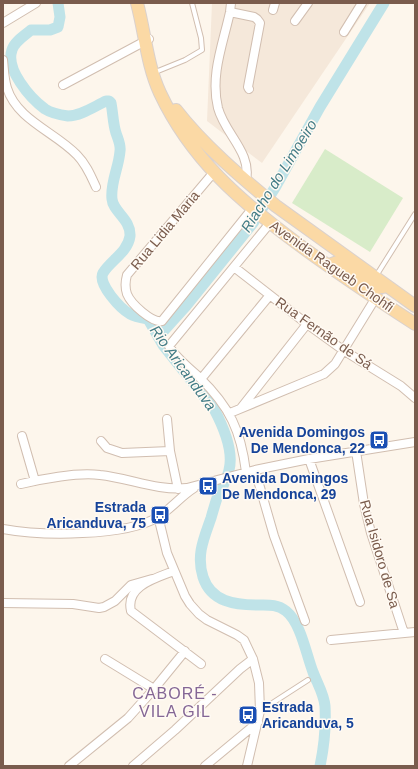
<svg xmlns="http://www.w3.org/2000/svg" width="418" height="769" font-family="Arial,sans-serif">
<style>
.residential{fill:#f5e8da}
.green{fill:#d8ecc9}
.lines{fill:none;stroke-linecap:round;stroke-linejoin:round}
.river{stroke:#bfe3e8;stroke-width:11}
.service-casing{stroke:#d1beb0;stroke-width:6}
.minor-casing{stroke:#d1beb0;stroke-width:10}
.primary-casing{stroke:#dad1cd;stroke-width:14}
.service{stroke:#fff;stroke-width:4}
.minor{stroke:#fff;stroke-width:8}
.primary{stroke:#fbd9a5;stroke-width:12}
.labels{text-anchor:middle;stroke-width:3;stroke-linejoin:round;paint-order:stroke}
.street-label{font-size:14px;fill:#7a5c4d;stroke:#fffaf3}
.transit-label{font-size:14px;font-weight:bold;fill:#164399;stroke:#fffaf3;text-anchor:end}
.water-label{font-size:15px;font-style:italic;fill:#437c86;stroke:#fffaf3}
.quarter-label{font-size:16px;letter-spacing:1px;fill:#846695;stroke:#fffaf3}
</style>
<rect width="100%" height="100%" fill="#fdf6ec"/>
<path class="residential" d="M212 3H370L262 163 207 121Z"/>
<path class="green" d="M325 149 403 198 370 252 292 203Z"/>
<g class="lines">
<path class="river" d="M58 3 60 17 58 27 50 30H31C25 35 14 42 12 50 5 69 30 98 45 109 51 113 61 115 68 116 81 116 95 106 106 101H109L111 103C113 113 113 124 116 133 118 139 121 145 120 151 119 167 110 183 112 199 113 212 131 219 130 236 128 252 110 261 103 273 97 284 121 309 130 314 135 317 142 318 148 319L163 345 214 409C223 426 234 451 229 470 227 480 221 489 217 498 215 504 213 511 211 518 204 538 196 555 203 577 211 602 235 605 258 605 268 605 277 604 286 611 301 623 306 654 313 672 317 683 324 694 325 706 326 725 324 747 320 766
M158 337 186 306 253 223 276 186 320 107 384 3"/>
<g class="service-casing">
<path id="service" d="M153 73 185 60 202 50 201 38 192 3
M376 276 415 214
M260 711 308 680"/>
</g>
<g class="minor-casing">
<path id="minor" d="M231 3 230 12C223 44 210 75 218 108 225 134 252 153 246 180
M273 10 275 3
M230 12 254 17 257 19 260 23 248 87 249 89
M295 21 308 3
M3 23 36 3
M344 32 362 3
M3 60C4 69 4 79 7 88 17 120 55 132 77 155 86 164 91 176 96 187
M63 85 149 39
M214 172 127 275C125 282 125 288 127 294 131 304 152 323 162 321L252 209
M234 267 307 324 343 350 401 386 415 398
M201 379 270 295
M241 408 307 324
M230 413 324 374 335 364 375 299
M167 419 170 451 178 489
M22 436 35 481
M101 441 107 448 122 453 170 451
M356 451 364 504 371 533 404 633
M309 459 360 602
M255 470 274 536 305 621
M246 472C241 431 230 407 199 377 190 369 175 357 169 346L270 223
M21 484C42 479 79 472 100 475 129 478 157 491 187 488L255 470 309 459 415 442
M158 516 167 553 185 596 190 604 199 614 207 620 237 635 244 640 253 659 259 683 260 711 247 766
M3 529C41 536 125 537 158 517 171 509 181 496 194 488
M174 571C156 578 125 586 131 611L201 664
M3 603 73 604 99 608 104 607 115 601 131 585 152 579
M331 640 415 632
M105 659 154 689
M69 766 128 718 154 689 185 651
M133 766 175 730 240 669 253 659
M205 766 258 722"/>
</g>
<g class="primary-casing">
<path id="primary" d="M137 3C145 33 147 65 160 93 191 159 240 201 298 244 336 272 375 298 415 324
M176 110C203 145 242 178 276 206L415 306
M329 265 337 262 375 287H383"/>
</g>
<use href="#service" class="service"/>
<use href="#minor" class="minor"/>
<use href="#primary" class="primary"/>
</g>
<defs>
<g id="bus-square" transform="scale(1)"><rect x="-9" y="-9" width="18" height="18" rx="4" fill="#1a4fb4" stroke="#fffaf3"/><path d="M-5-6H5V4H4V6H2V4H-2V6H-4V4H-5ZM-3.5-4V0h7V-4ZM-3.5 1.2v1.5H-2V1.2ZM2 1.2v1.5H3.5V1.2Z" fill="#fff"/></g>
</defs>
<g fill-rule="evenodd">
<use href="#bus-square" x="379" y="440"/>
<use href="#bus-square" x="208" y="486"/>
<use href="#bus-square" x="160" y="515"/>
<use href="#bus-square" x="248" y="715"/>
</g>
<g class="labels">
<g class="street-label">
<text transform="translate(165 230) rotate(-50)" y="5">Rua Lidia Maria</text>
<text transform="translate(332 266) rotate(35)" y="5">Avenida Ragueb Chohfi</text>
<text transform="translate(324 333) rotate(35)" y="5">Rua Fernão de Sá</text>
<text transform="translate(380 554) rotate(74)" y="5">Rua Isidoro de Sa</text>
</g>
<g class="transit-label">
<text x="365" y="437">Avenida Domingos<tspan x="365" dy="16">De Mendonca, 22</tspan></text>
<text x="222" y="483" text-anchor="start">Avenida Domingos<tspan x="222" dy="16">De Mendonca, 29</tspan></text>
<text x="146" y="512">Estrada<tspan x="146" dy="16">Aricanduva, 75</tspan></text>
<text x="262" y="712" text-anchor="start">Estrada<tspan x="262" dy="16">Aricanduva, 5</tspan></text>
</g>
<g class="water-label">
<text transform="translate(279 176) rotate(-58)" y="5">Riacho do Limoeiro</text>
<text transform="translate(183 368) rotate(54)" y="5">Rio Aricanduva</text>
</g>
<g class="quarter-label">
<text x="175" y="699">CABORÉ -<tspan x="175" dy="18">VILA GIL</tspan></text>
</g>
</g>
<rect width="418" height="769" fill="none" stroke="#7a5c4d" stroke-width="8"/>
</svg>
